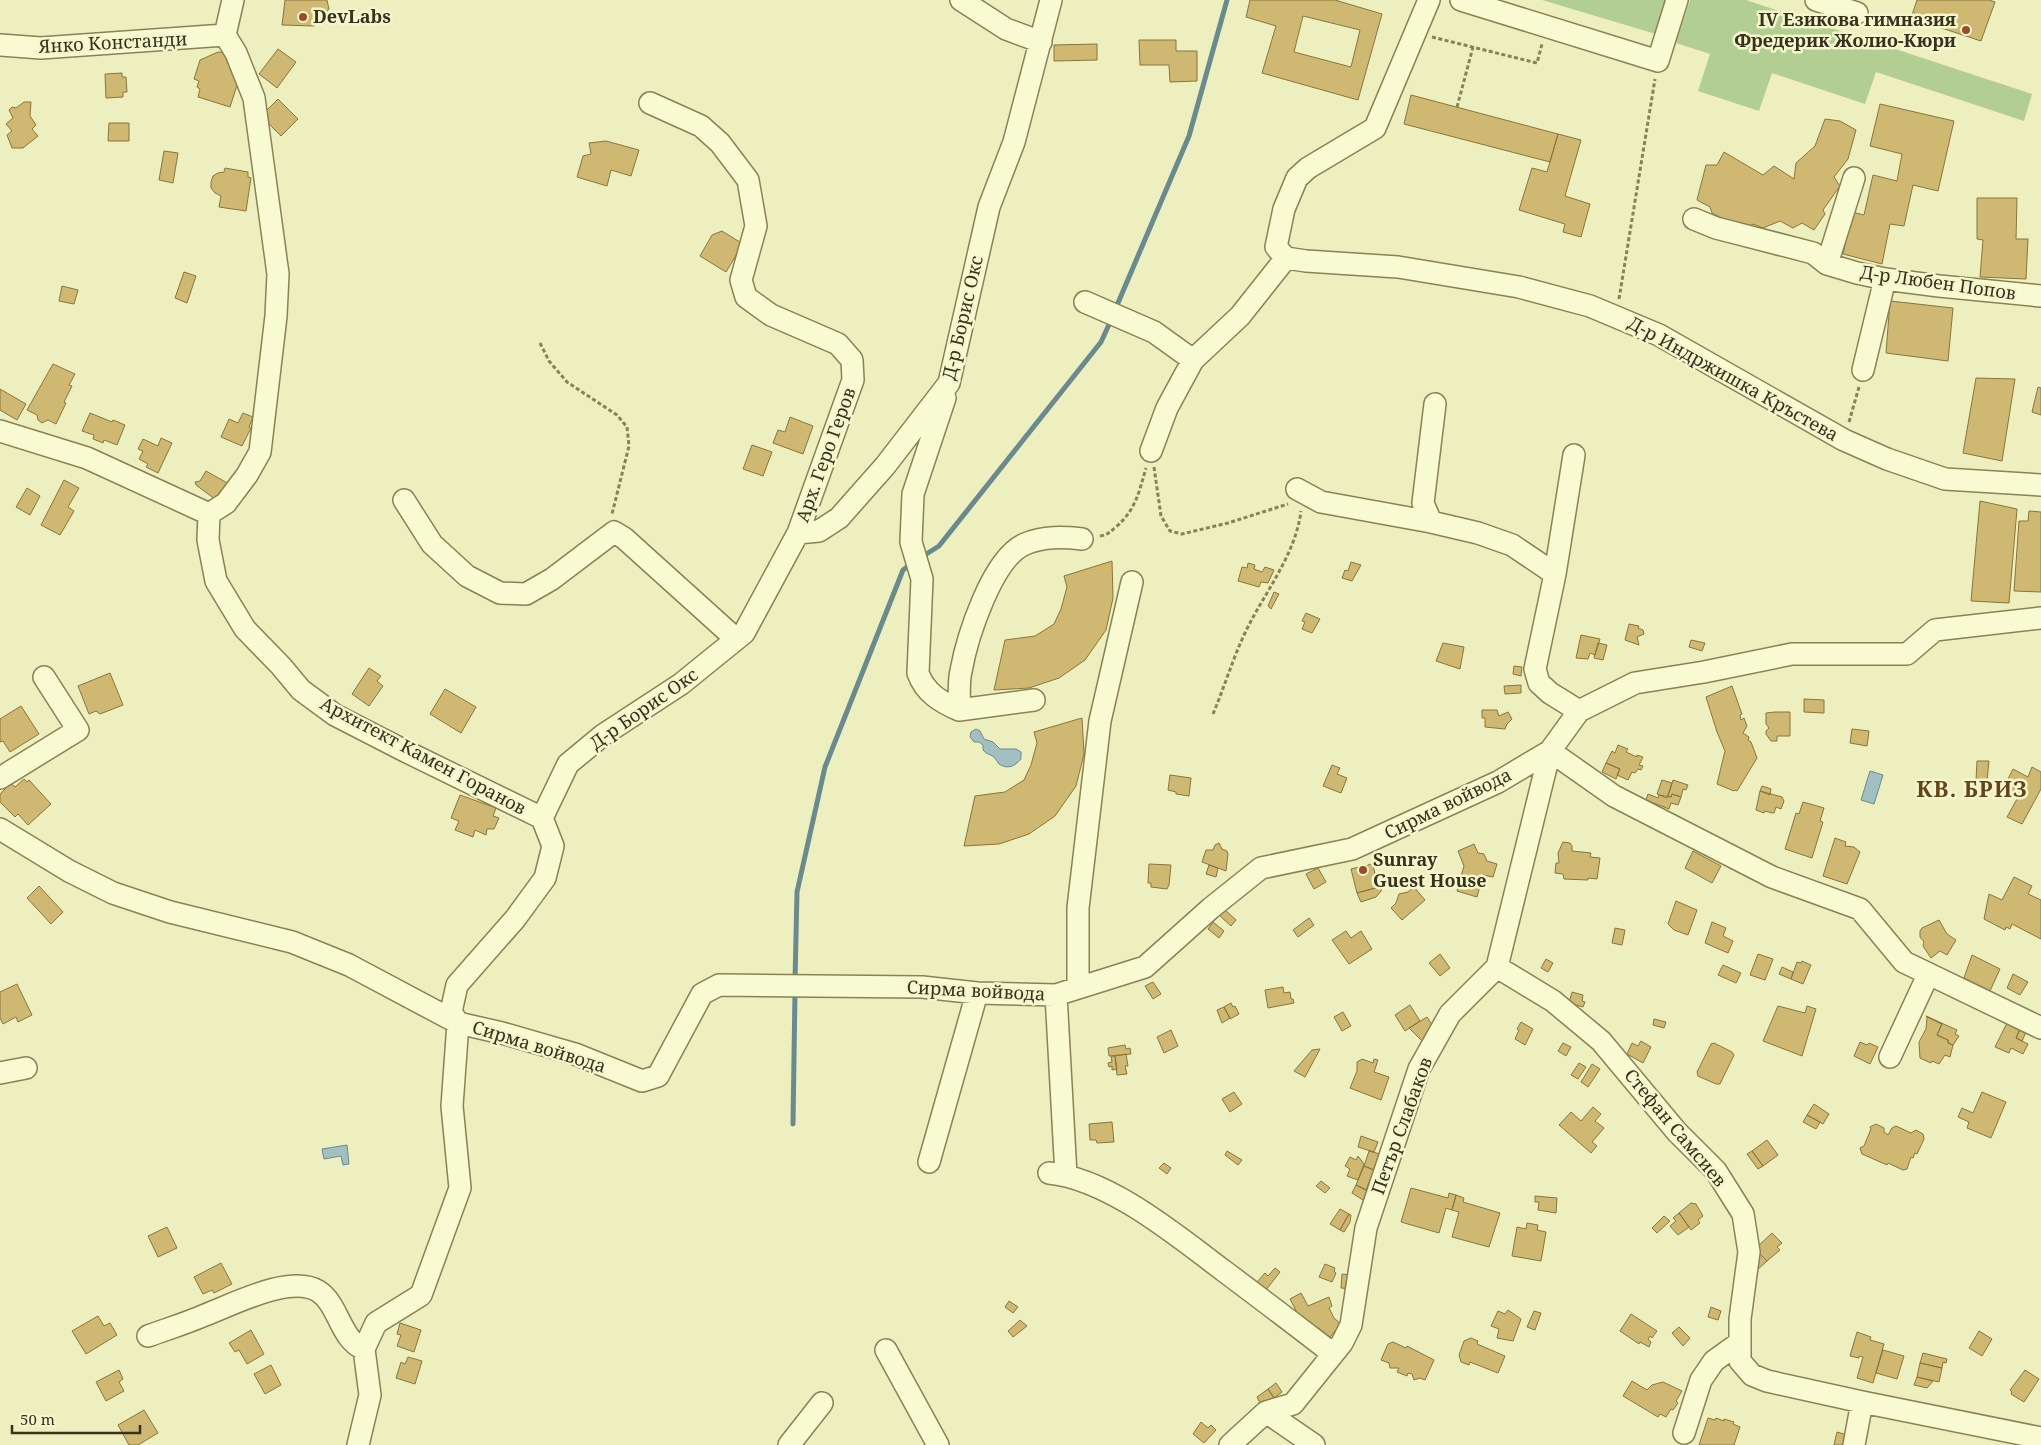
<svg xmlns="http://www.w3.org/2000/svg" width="2041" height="1445" font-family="'Noto Serif',serif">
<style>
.green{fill:#b2ce92}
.water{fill:#a2bfc1;stroke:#698b8f}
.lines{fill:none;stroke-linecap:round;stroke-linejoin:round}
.stream{stroke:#698b8f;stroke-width:5}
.building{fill:#cfb972;stroke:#88753b;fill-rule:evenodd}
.minor-casing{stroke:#888256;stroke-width:24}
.path{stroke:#888256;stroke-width:3;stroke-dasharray:4 2.5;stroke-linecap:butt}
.minor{stroke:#f8fad1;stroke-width:21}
.poi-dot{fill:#9a4c24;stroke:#f4f7ce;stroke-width:2}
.labels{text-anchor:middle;stroke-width:5;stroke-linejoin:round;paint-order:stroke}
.poi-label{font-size:18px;font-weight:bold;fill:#37321b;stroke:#f4f7ce;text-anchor:start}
.street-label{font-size:18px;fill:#37321b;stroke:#f4f7ce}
.district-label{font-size:22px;font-weight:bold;letter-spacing:1px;fill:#654419;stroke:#f4f7ce}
</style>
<rect width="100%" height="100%" fill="#edefbe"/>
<path class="green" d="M1542 0H1670L1659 35Z
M1690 0H1746L2032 94 2024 121 1876 72 1865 104 1772 73 1759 111 1698 91 1710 54 1676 43Z"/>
<path class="water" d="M976 729 980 731 984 739 993 742 1000 749H1016L1021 752V759C1015 766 1008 770 999 764 997 762 996 759 994 757 990 754 986 754 983 750V745L979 742H974L970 737 971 732Z
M1870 771 1883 775 1874 804 1861 800Z
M347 1145 349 1164 343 1165 341 1156 324 1159 322 1149Z"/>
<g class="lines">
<path class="stream" d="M1115 310 1189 136 1227 0
M920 558 939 546 1101 342 1112 318
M795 981 797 892 825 767 903 570 911 564
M793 1124 795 992"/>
</g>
<path class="building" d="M285 0H327L329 9 314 26 282 25Z
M1250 0H1335L1382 14 1358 100 1262 73 1276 26 1246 17ZM1303 16 1360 30 1351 67 1294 52Z
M1917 0H1989L1995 2 1981 41 1911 18Z
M1139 40H1176V51H1197V81L1170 82 1169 65H1140Z
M1097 44V60L1054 61V45Z
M278 49 296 62 277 88 259 74Z
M218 52 227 53 240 76 230 107 198 97 200 89 197 87 199 81 194 79 200 60Z
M122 73V77H126L127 92H123V97L106 98 105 74Z
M1411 95 1558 134 1550 162 1404 124Z
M278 99 298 119 281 136 261 116Z
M24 102H31L30 116 36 125 32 129 38 136 23 148H12L7 135 12 131 6 124 13 118 9 110 12 107 16 108Z
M1880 104 1954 121 1938 191 1913 185 1904 226 1890 224 1882 264 1843 254 1852 212 1864 215 1873 175 1897 181 1902 154 1870 146Z
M1825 119 1840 121 1856 130 1848 159 1834 177 1840 186 1823 210 1825 214 1814 230 1802 223 1793 228 1780 221 1763 228 1753 224 1745 230 1712 213 1710 207 1697 200 1706 165H1717L1724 152 1763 175 1774 166 1794 179 1796 163 1815 146Z
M109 123H129V141H108Z
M1558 134 1581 140 1565 196 1590 204 1581 237 1563 232 1565 224 1519 210 1532 168 1547 172Z
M606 141 639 150 631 176 611 170 607 186 577 177 583 156 591 154 589 143Z
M164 151 178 153 173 183 159 180Z
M225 168 248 172V177L251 178 246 211 219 207 221 196 215 193 211 188V182L213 176 218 173 224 172Z
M1977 198H2017L2016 239H2028L2026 279 1980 277 1983 240 1977 239Z
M722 231 743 244 726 272 700 256 712 235Z
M184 272 196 276 187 303 175 298Z
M62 286 78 290 74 304 59 301Z
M1890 301 1953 308 1948 361 1886 353Z
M53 364 75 374 69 385 72 386 64 402 66 403 56 424 48 420 42 423 38 420 37 415 27 410Z
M1976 378 2015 379 2002 461 1963 453Z
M2038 387 2041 388V415L2032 412Z
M0 389 26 404 17 420 0 410Z
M90 413 112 422 113 420 125 425 117 445 104 440 103 443 93 439 94 435 82 431Z
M243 413 253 417 249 427 251 428 242 446 221 437 229 419 238 423Z
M790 417 813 426 803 454 773 443 778 430 785 432Z
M161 438 172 443 158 473 146 467 148 464 139 459 143 451 138 449 143 439 158 446Z
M752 445 772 452 763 476 743 469Z
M206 471 231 485 219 502 196 485 195 482 200 481Z
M64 480 79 488 68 507 74 511 60 535 41 525Z
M27 488 40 496 30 515 16 507Z
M1980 501 2017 509 2009 603 1971 601Z
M2029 511 2041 512V592L2014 591 2019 521H2028Z
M1112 561 1113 598 1106 630 1085 660 1059 678 1029 688 994 690 1005 640 1035 636 1054 624 1061 609 1067 587 1064 576Z
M1351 562 1361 565 1352 581 1342 578 1345 570 1348 571Z
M1248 563 1255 565 1254 569 1262 572 1265 567 1274 570 1268 583 1261 582 1259 587 1238 581 1242 567 1247 568Z
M1274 592 1279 594 1271 609 1268 606Z
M1306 613 1320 619 1312 633 1302 629 1305 622 1302 621Z
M1629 624 1639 626 1638 628 1643 630 1644 634 1637 637 1639 645 1625 640Z
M1581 635 1600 639 1595 655 1590 653 1588 659 1576 658Z
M1691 640 1705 643 1702 651 1689 647Z
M1443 643 1464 647 1460 669 1436 661Z
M1598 643 1607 645 1603 660 1594 658Z
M1514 666 1522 667 1521 676 1513 674Z
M369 668 381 676 377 681 383 686 369 706 352 694Z
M110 673 123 705 100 714 96 711 89 714 78 686Z
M1521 685V693L1505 694 1504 686Z
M1732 686 1742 714 1740 715 1741 720 1744 718 1747 726 1743 733 1749 737 1748 740 1751 742 1757 758 1737 791 1735 790 1734 791 1717 784 1725 751 1717 732 1706 697Z
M445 689 476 707 461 733 430 714Z
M1804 699 1824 700V713L1804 712Z
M21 706 39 734 10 752 3 741 0 742V719Z
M1482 710H1497L1499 716 1508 712 1512 719 1507 724 1505 729 1485 727V718H1482Z
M1775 712H1790V736H1777V741H1771L1766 734V731L1769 728 1766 724V713Z
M1082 718 1084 754 1076 786 1055 816 1029 834 999 844 964 846 975 796 1005 792 1024 780 1031 765 1037 743 1034 732Z
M1852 729 1869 731 1867 746 1850 743Z
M1618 745 1628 749 1626 752 1637 757V755L1643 757 1639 765 1643 766 1641 770 1638 769 1635 773 1632 772 1628 780 1617 775 1620 769 1606 763 1612 751 1615 753Z
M1977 761H1989L1987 781H1976Z
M1606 763 1620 769 1616 779 1602 772Z
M1332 765 1340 768 1337 774 1347 778 1341 793 1323 786Z
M2032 767 2041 772V789L2022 824 2007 817 2017 799 2002 791 2013 769 2028 777Z
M1170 775 1191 778 1189 796 1176 794V792L1168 790Z
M24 779 27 782 29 780 51 804 28 825 18 814 15 817 0 802V794L11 783 15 787Z
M1662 780 1672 783 1667 798 1657 794Z
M1673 780 1688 785 1686 790 1683 789 1681 797 1672 794 1671 797 1668 796Z
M1762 786 1771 789 1770 795 1760 791Z
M1760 791 1782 797 1784 801 1781 809 1776 807 1774 813H1772L1765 811 1764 813 1756 810Z
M1648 794 1658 798 1659 795 1671 797 1672 794 1681 797 1678 805 1671 803 1669 809 1646 800Z
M460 795 496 808 493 816 499 818 494 829H487L486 835 475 830 473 837 455 830 459 821 451 818Z
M1803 802 1824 808 1820 821 1823 822 1812 858 1785 849 1796 813 1799 814Z
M1835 838 1846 842 1845 846 1854 847 1860 852 1847 884 1823 876Z
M1563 842 1570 843 1572 846V851L1591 853 1590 857 1600 858 1597 879 1588 878V880L1564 879 1563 874 1555 873 1556 863H1559L1558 853Z
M1219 843 1222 849 1227 851 1228 854 1226 871 1202 862 1206 850H1213L1215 845Z
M1474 844 1478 853 1484 854 1487 861 1497 864 1493 877 1483 875 1477 897 1457 891 1464 866 1458 851Z
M1693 851 1721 866 1712 883 1685 868Z
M1149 864 1171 865 1169 885 1167 889 1151 887V883H1148Z
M1370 864 1373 866 1379 887 1357 893 1351 869 1359 867 1361 869Z
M1209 865 1218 868 1216 877 1206 874Z
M1318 868 1326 882 1314 889 1306 874Z
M2014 877 2032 886 2028 894 2041 900V939L2012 924 2010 929 2006 927 2005 930 1984 919 1989 894 2002 900Z
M39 886 63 912 51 924 27 898Z
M1379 887 1382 890 1376 897 1361 902 1357 893Z
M1414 887 1425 900 1402 920 1391 908 1396 903 1399 894 1408 892Z
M1676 901 1697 910 1688 935 1674 930 1668 924Z
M1224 909 1236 920 1231 926 1219 915Z
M1309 918 1314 925 1298 937 1293 930Z
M1939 920 1947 934 1956 940 1947 955 1940 951 1931 958 1923 946 1924 942 1920 937V931L1922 928Z
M1213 922 1224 931 1219 938 1208 929Z
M1712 922 1726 928 1723 936 1733 941 1728 953 1705 943Z
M1615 928 1625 930 1622 945 1612 943Z
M1346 931 1351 938 1361 931 1372 949 1349 964 1332 940Z
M1440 954 1450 968 1440 976 1429 963Z
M1758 954 1773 959 1765 980 1750 975Z
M1972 955 2000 969 1990 991 1964 978Z
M1546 959 1553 963 1548 972 1541 968Z
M1802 961 1811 965 1803 984 1791 979 1797 962 1801 963Z
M1723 965 1741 973 1736 983 1718 975Z
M1782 967 1793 972 1791 979 1779 974Z
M2013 974 2028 982 2020 995 2007 988Z
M1153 982 1161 994 1153 999 1145 986Z
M17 984 32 1015 18 1022 16 1017 3 1024 0 1018V992Z
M1283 987 1284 993 1290 992 1291 999H1293L1294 1003 1268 1008 1265 990Z
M1572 992 1583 995 1582 1001 1585 1002 1583 1007 1569 1003Z
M1231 1003 1233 1007 1235 1006 1239 1014 1230 1019 1224 1007Z
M1410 1005 1420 1021 1405 1031 1395 1015Z
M1778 1006 1805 1013 1807 1006 1816 1009 1802 1056 1763 1041Z
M1224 1007 1230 1018 1222 1023 1217 1010Z
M1343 1012 1351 1026 1342 1031 1334 1017Z
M1926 1016 1957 1030 1955 1034 1959 1036 1953 1045 1948 1043V1040L1937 1035 1942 1024Z
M1427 1017 1433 1026 1423 1042 1409 1028Z
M1927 1017 1942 1024 1937 1035 1948 1040V1043L1953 1045 1950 1057 1945 1055 1939 1064 1932 1061 1931 1063 1920 1058 1919 1042 1926 1029Z
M1654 1019 1666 1022 1664 1028 1653 1025Z
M1521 1022 1533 1029 1525 1045 1515 1039 1519 1030 1517 1029Z
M2007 1023 2020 1029 2016 1038 2028 1044 2023 1054 2011 1048 2009 1053 1995 1047Z
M2020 1029 2026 1032 2022 1041 2016 1038Z
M1171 1030 1178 1046 1164 1053 1157 1037Z
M1641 1041 1651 1047 1643 1063 1627 1054 1632 1043 1638 1046Z
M1860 1042 1867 1045 1869 1043 1878 1047 1870 1064 1854 1056Z
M1563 1043 1571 1047 1566 1056 1558 1051Z
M1714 1043 1732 1052 1734 1055 1720 1084H1716L1698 1076 1697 1072 1711 1044Z
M1125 1045 1126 1049 1130 1048 1131 1054 1109 1056 1108 1048Z
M1320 1049 1305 1077 1294 1071 1312 1050Z
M1126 1054 1128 1066H1125L1127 1074 1117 1075 1115 1056Z
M1111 1056H1115L1117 1069 1112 1070V1066L1109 1067 1108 1063 1112 1062Z
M1362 1059 1373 1063 1374 1059 1378 1060 1374 1072 1389 1077 1381 1100 1350 1088 1357 1071V1062Z
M1579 1063 1586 1067 1578 1079 1571 1075Z
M1592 1064 1600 1069 1588 1087 1581 1082Z
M1234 1092 1242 1104 1230 1112 1222 1099Z
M1982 1092 2006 1102 1991 1138 1967 1128 1969 1122 1958 1117 1962 1108 1973 1113Z
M1814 1104 1829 1114 1823 1124 1807 1115Z
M1593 1107 1601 1114 1595 1121 1604 1128 1592 1142 1597 1146 1591 1153 1559 1125 1571 1112 1581 1121Z
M1807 1115 1820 1122 1816 1129 1803 1122Z
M1112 1122 1114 1142 1097 1143 1096 1140H1090L1089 1124Z
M1876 1124 1884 1128V1132L1888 1135 1892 1128 1896 1126 1911 1133 1916 1130 1923 1134 1924 1139 1917 1154 1915 1153 1913 1158 1911 1157 1907 1169 1903 1170 1888 1163 1887 1165 1862 1154 1860 1148 1864 1146 1871 1129 1870 1127Z
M1361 1136 1378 1142 1374 1152 1358 1147Z
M1767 1140 1778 1155 1763 1166 1752 1151Z
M1227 1151 1242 1160 1238 1165 1225 1155Z
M1369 1151 1380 1154 1374 1170 1364 1166Z
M1752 1151 1763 1166 1758 1169 1747 1154Z
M1358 1156 1364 1164 1358 1180 1347 1176 1350 1169 1345 1166 1350 1157 1356 1160Z
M1164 1163 1171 1168 1167 1174 1159 1168Z
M1364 1166 1374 1170 1366 1190 1356 1185Z
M1321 1181 1330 1188 1325 1193 1316 1186Z
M1356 1185 1368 1191 1363 1200 1352 1193Z
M1411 1188 1448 1198 1449 1193 1456 1195 1452 1210 1446 1208 1439 1233 1401 1222Z
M1456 1195 1464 1198 1463 1202 1500 1213 1489 1247 1452 1237 1459 1212 1452 1210Z
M1535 1196 1557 1198 1556 1213 1538 1210 1539 1202H1535Z
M1691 1203 1696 1204 1703 1216 1698 1220 1700 1223 1691 1230 1679 1213Z
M1340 1209 1349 1214 1340 1230 1330 1224Z
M1679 1213 1689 1227 1678 1235 1670 1226 1676 1221 1673 1218Z
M1349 1214 1351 1215 1350 1222 1344 1232 1340 1230Z
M1664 1216 1670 1221 1657 1233 1652 1228Z
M1527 1223 1538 1225 1537 1230 1546 1232 1541 1261 1512 1256 1517 1227 1526 1229Z
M167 1227 177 1248 158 1257 148 1236Z
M1772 1233 1782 1243 1777 1247 1780 1250 1767 1261 1755 1249Z
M1760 1254 1767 1261 1756 1271 1749 1264Z
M221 1263 232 1284 214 1293 212 1290 203 1294 194 1277Z
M1325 1264 1335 1268 1334 1271 1336 1273 1332 1282 1319 1277Z
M1275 1268 1280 1272 1266 1290 1257 1282 1265 1273 1268 1276Z
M1342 1274 1351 1275V1289L1341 1288Z
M1301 1293 1308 1306 1329 1297 1332 1306 1329 1308 1334 1318 1342 1325 1337 1332 1335 1331 1330 1337 1317 1327 1315 1329 1304 1326 1290 1299Z
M1009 1301 1018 1307 1013 1313 1005 1307Z
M1711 1307 1721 1311 1718 1320 1708 1317Z
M1508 1310 1521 1319 1513 1341 1497 1338 1499 1329 1491 1326 1498 1311 1505 1314Z
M1534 1311 1541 1313 1535 1330 1527 1327Z
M1631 1314 1657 1331 1652 1338 1650 1336 1648 1339 1651 1342 1649 1347 1640 1342 1639 1344 1620 1331Z
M98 1316 104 1326 110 1323 117 1335 86 1354 72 1331Z
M1020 1320 1027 1326 1013 1337 1008 1331Z
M400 1323 421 1330 414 1352 397 1346 401 1335 397 1334Z
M1679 1327 1690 1338 1683 1346 1672 1333Z
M251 1330 264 1354 247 1364 239 1350 235 1352 229 1343Z
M1979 1331 1992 1339 1982 1356 1969 1348Z
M1857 1332 1871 1337 1870 1340 1884 1344 1873 1383 1857 1378 1863 1357 1859 1356V1358L1850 1356Z
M1471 1338 1478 1341 1477 1344 1505 1356 1498 1373 1470 1362 1469 1365 1461 1362 1459 1355 1464 1341Z
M1393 1342 1406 1348 1407 1346 1434 1360 1425 1380 1420 1378 1414 1380 1412 1374 1408 1373 1407 1376 1397 1372 1399 1368H1390L1389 1363 1381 1360 1388 1344Z
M1883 1350 1904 1356 1897 1379 1876 1373Z
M1923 1353 1947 1359 1946 1363 1943 1362 1942 1368 1920 1363Z
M408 1357 422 1361 415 1384 396 1378 401 1362 405 1364Z
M1920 1363 1942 1368 1939 1382 1917 1377Z
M271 1365 281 1385 265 1394 254 1374Z
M119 1370 123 1379 119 1382 124 1391 106 1401 96 1382Z
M2025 1370 2039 1379 2024 1402 2011 1394 2012 1392 2010 1390Z
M1917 1377 1933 1381 1927 1388 1914 1385Z
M1632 1381 1647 1390 1652 1385 1663 1382 1682 1391 1676 1401 1678 1403 1673 1410 1671 1409 1666 1417 1660 1414 1658 1417 1623 1396Z
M1276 1383 1282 1392 1274 1398 1268 1389Z
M1268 1389 1274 1398 1261 1405 1257 1397Z
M144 1410 158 1433 138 1445H129L118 1425Z
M1708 1418 1715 1420 1716 1418 1724 1421V1419L1734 1422 1733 1424 1740 1427 1734 1445H1699Z
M1201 1422 1208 1428 1211 1425 1216 1430 1204 1443 1193 1434Z
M1837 1432 1851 1436 1849 1445H1834Z"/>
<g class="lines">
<g class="minor-casing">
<path id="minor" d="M961 0 1006 29 1041 42
M1429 0 1375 128 1308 168 1297 178 1284 209 1276 247 1286 258 1306 261 1398 267 1519 287 1590 306 1659 335 1844 440 1887 459 1945 479 2041 485
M1461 0 1658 61 1677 0
M1816 0 1857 13
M225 35 236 53 254 98 278 274 276 316 260 452 247 475 226 503 209 514 208 540 216 581 245 629 281 666 301 690 335 715 405 751 542 818
M225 35 233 0
M0 45 41 48 225 35
M650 103 701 126 720 143 748 180 756 226 741 280 746 297 771 315 838 344 852 360 853 380 798 533
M1694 219 1716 228 1813 253 1827 264 1857 273 1885 279 1939 286 2041 296
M1827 264 1854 178
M1085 302 1154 332 1193 360
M1863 370 1885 279
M945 398 913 494 911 542 922 579 918 673C925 693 941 702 959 710
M0 431 87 458 209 514
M1151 451 1167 408 1193 360 1240 316 1286 258
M1574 455 1555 574 1535 669 1539 683 1550 693 1579 711
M1297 489 1321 502 1431 522 1478 533 1512 545 1555 574
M404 500 432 544 467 576 500 593 526 594 552 579 614 532 624 538 736 639
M1431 522 1423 503 1435 404
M1034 700 959 710C960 697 958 683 961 671 967 638 992 558 1025 544 1044 536 1063 537 1082 539
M0 778 78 730 44 677
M0 829 69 871 113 893 170 912 292 942 349 965 458 1023 502 1033 575 1054 642 1081 658 1076 702 994 719 985 922 987 977 993 1056 995 1145 967 1211 908 1261 868 1352 849 1498 782 1550 751 1579 711 1635 683 1704 672 1792 654H1907L1935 630 2041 618
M1497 967 1553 1001 1601 1041 1677 1132 1716 1171 1743 1214 1749 1252 1740 1319V1361L1752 1375 1767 1381 1862 1402 2041 1438
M1078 988V908L1100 721 1132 582
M1056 995 1066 1175
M1890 1057 1928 975
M0 1073 26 1068
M929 1162 977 993
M1049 1173C1109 1179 1176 1235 1224 1271 1260 1298 1297 1326 1333 1354
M148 1336C167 1329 187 1323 205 1315 232 1305 290 1274 318 1291 339 1304 340 1340 364 1349
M886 1350 938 1445
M1266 1412 1314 1445
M1684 1433 1701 1380 1714 1361 1739 1343
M358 1445 370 1395 364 1349 376 1323 421 1295 460 1188 452 1106 458 1023 451 1012 457 985 515 919 545 878 553 846 542 818 568 764 603 735 681 684 744 633 798 533 819 531 839 518 885 466 949 383 989 207 1014 142 1051 0
M789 1445 822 1403
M1230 1445 1266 1412 1293 1404 1342 1343 1351 1325 1366 1228 1419 1069 1450 1014 1497 967 1550 751 1614 796 1772 877 1860 909 1904 962 2041 1028
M1854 1445 1862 1402"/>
</g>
<path class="path" d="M1432 37 1537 63 1542 44
M1457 107 1473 47
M1619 299 1655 79
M540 343 549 361 567 382 617 415 627 427 629 446 612 514
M1849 422 1859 387
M1154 467 1161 516 1170 531 1182 534 1228 523 1288 504
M1100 536C1108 535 1111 531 1117 526 1136 509 1139 492 1146 468
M1213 714C1224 688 1232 661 1244 635 1263 594 1295 557 1301 511"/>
<use href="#minor" class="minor"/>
</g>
<g class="poi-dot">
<circle cx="303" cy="17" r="5"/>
<circle cx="1966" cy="30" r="5"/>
<circle cx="1363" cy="870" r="5"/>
</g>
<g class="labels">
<g class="poi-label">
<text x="313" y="23">DevLabs</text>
<text x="1956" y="26" text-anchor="end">IV Езикова гимназия<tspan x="1956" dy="21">Фредерик Жолио-Кюри</tspan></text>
<text x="1373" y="866">Sunray<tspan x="1373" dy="21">Guest House</tspan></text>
</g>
<g class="street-label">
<text transform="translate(113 43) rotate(-3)" y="6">Янко Констанди</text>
<text transform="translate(1938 283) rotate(8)" y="6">Д-р Любен Попов</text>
<text transform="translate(963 318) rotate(-77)" y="6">Д-р Борис Окс</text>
<text transform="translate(1733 379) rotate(29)" y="6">Д-р Индржишка Кръстева</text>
<text transform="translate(826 455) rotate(-70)" y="6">Арх. Геро Геров</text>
<text transform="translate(644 709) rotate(-35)" y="6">Д-р Борис Окс</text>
<text transform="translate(423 756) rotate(28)" y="6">Архитект Камен Горанов</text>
<text transform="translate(1448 804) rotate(-26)" y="6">Сирма войвода</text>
<text transform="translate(976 991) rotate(3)" y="6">Сирма войвода</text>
<text transform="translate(539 1047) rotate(17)" y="6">Сирма войвода</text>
<text transform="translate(1402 1126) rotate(-70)" y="6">Петър Слабаков</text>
<text transform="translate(1675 1128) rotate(50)" y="6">Стефан Самсиев</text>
</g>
<g class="district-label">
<text x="1972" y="797">КВ. БРИЗ</text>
</g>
</g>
<path d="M12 1425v8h128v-8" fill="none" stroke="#37321b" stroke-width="2.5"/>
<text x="20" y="1425" font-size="15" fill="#37321b" stroke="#f4f7ce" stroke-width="4" paint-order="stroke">50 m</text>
</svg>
